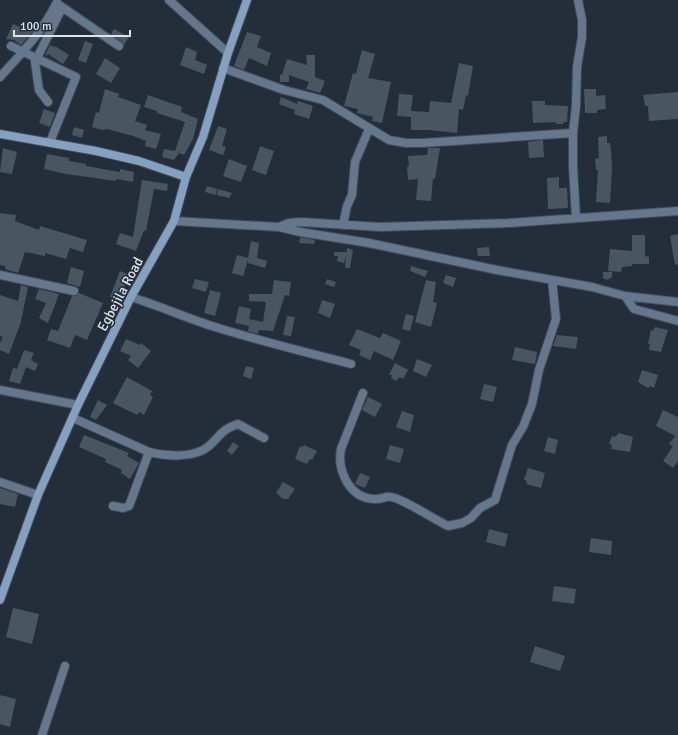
<svg xmlns="http://www.w3.org/2000/svg" width="678" height="735" font-family="Signika,sans-serif">
<style>
.building{fill:#4a5562}
.lines{fill:none;stroke-linecap:round;stroke-linejoin:round}
.street-casing{stroke:#424b56;stroke-width:10}
.secondary-casing{stroke:#424b56;stroke-width:10}
.street{stroke:#65778c;stroke-width:8}
.secondary{stroke:#84a1c2;stroke-width:8}
.labels{text-anchor:middle;stroke-width:3;stroke-linejoin:round;paint-order:stroke}
.street-label{font-size:14px;fill:#dee5ec;stroke:#242e3a}
</style>
<rect width="100%" height="100%" fill="#242e3a"/>
<path class="building" d="M13 24 24 29 26 26 33 31 21 45 14 40 6 39Z
M114 29 129 37 124 45 111 34Z
M247 32 261 36 257 47 271 53 267 66 249 58 244 70 234 66Z
M85 41 93 44 86 63 78 60Z
M50 45 54 47 55 46 69 55 63 64 48 54 46 56 45 55Z
M186 47 197 52 195 60 207 65 204 74 180 65Z
M362 50 375 54 368 78 391 82 382 123 372 121 373 117 357 113 358 109 344 106 353 73 356 74Z
M306 55H315V77L325 81 320 93 306 89 309 82 289 75V82H280V74L282 75 287 59 307 65Z
M105 58 120 68 111 83 96 74Z
M459 63 473 66 468 96 466 95 463 110 459 109 457 133 428 130H411V117L397 116 399 94 413 95 411 111 429 112 430 101 451 103Z
M105 89 119 94 118 97 141 105 135 121 147 125 145 130 161 134 156 149 145 146 146 141 133 136 107 129 102 130 92 127 96 112 99 113Z
M584 89H596V96L605 95 606 109 597 110V113H585Z
M678 92V119L649 121 648 106H645L643 95Z
M148 95 182 107 181 112 198 119 193 139 184 155 179 153 174 160 162 157 164 149 175 151 185 122 157 113V111L144 107Z
M281 97 297 104 298 101 313 106 309 119 294 114 295 110 279 104Z
M532 101H545V105L568 106 567 122H564L563 124H556V122L533 123Z
M44 109 55 113 50 127 39 123Z
M218 126 227 129 222 146 226 147 223 155 209 150Z
M74 127 84 130 82 138 72 135Z
M607 136V143H610L611 150 612 168 610 203 596 202 598 170H596L595 159 599 158 598 137Z
M543 140 544 157 529 158 528 142Z
M260 146 274 151 266 175 252 170Z
M3 148 17 152 12 174 0 172Z
M428 148H440L435 179 433 178 431 201 416 200 418 179 408 180 407 167 409 166 408 156 427 155Z
M47 154 69 158V161L86 164V166L120 172V169L134 172 133 182 117 179 116 181 66 174 44 169Z
M229 159 247 166 241 182 223 176Z
M559 177V188H567L568 208 548 209 547 178Z
M142 180 168 184 167 191 154 189 146 231 144 230 136 251 116 244 120 233 133 237Z
M207 186 217 189 216 195 205 192Z
M218 189 232 193 229 198 217 195Z
M0 213 16 215 15 221 39 230 40 226 87 240 83 252 70 248 66 259 45 253V256L25 252 18 273 5 269V266L0 265Z
M678 234V264L675 265 670 236Z
M632 235H645V256L649 257V264H632V266L622 267 621 272 608 271 610 249 632 251Z
M300 237 315 240 314 244 299 243Z
M251 241 259 243 257 258 267 261 265 268 248 263V260L243 276 232 273 237 255 248 258Z
M489 247 490 256H478L477 248Z
M347 248 353 250 350 268H345L346 257 344 263 337 261 338 256H334V252H347Z
M411 266 428 271 425 277 410 271Z
M71 267 84 271 80 287 67 283Z
M120 271 132 276 129 283 126 282 119 301 110 297Z
M603 272H612V277L607 280 603 278Z
M446 275 456 278 453 287 443 283Z
M195 279 209 282 206 292 192 288Z
M327 279 336 282 334 287 325 284Z
M274 280 291 282 289 296 285 295 273 331 259 330 258 334 248 331 249 326 235 323 239 306 251 309 249 319 263 322 266 302 249 301V294H272Z
M426 280 436 282 433 302 437 303 431 327 415 322Z
M21 285 28 287 21 322 9 354 0 350V343L3 337 0 336V295L18 301Z
M39 289 59 294 48 323 39 318 46 303 35 299Z
M210 290 221 293 215 316 204 313Z
M79 293 103 303 87 340 75 335 70 348 47 340 51 329 58 331 72 296H76Z
M322 300 335 304 330 318 318 313Z
M406 314 414 316 410 331 402 329Z
M287 316 295 317 291 336 283 335Z
M655 327 668 330 661 352 649 350 650 344H648L651 330 653 331Z
M357 329 380 338 383 333 401 341 393 360 374 351 370 360 359 355 361 350 349 345Z
M557 335 578 337 576 349 553 346Z
M126 339 140 345 141 343 151 351 138 368 128 360 131 356 120 351Z
M515 347 537 352 535 364 512 360Z
M24 350 34 353 31 360 38 364 35 371 26 367 20 384 9 381 13 368 17 369Z
M417 359 432 365 426 377 413 371Z
M395 363 408 370 403 379 400 377 396 381 391 378 392 375H389Z
M246 366 254 368 251 379 243 376Z
M642 370 658 375 654 388 650 386 648 388 638 382Z
M127 377 152 391 150 395 153 397 144 415 139 412 137 415 113 403Z
M484 384 497 387 493 402 480 399Z
M368 397 382 404 375 417 362 410Z
M98 400 107 405 96 420 90 417Z
M663 410 678 417V461L673 468 663 461 673 446 669 444 675 436 656 426Z
M402 411 414 415 410 432 396 427Z
M619 433 633 437 630 452 611 449 612 445 609 444 612 436 615 437Z
M84 435 129 453 127 456 139 463 130 479 121 473 122 470 105 462 106 459 79 447Z
M548 437 558 440 555 454 544 451Z
M233 442 239 446 232 455 227 451Z
M304 445 317 451 312 460 310 459 307 464 295 459 300 446 303 447Z
M390 445 404 449 400 463 386 459Z
M528 468 545 473 541 488 526 484 527 481 524 480Z
M360 473 370 477 365 488 355 484Z
M283 482 295 489 288 499H283L276 493Z
M0 488 18 494 15 507 0 504Z
M489 529 508 534 505 547 486 542Z
M591 538 612 541 611 555 589 552Z
M554 586 576 589 574 604 552 601Z
M13 608 39 614 32 644 6 637Z
M535 646 565 656 560 671 530 662Z
M0 695 16 699 10 727 0 724Z"/>
<g class="lines">
<g class="street-casing">
<path id="street" d="M169 0 228 53
M59 5 119 46
M11 46 76 77 50 142
M223 68 284 90 323 100 389 140 406 143H423L573 133
M0 77C21 54 44 30 57 2
M48 102 39 90 35 62 62 8
M576 218 573 167V133L576 106 577 67 582 37V20L578 0
M174 221 279 227 289 223 301 222 380 227 509 223 678 211
M343 225 347 206 352 195 355 162 369 129
M279 227 300 232 369 243 497 270 592 287 625 296 634 309 678 321
M0 275 74 291
M625 296 678 302
M131 297C160 306 186 318 215 327 260 341 305 352 351 364
M0 390 78 405
M363 393 341 449C337 470 349 498 374 499 385 500 385 493 400 500 416 507 432 518 448 526L462 523 471 518 480 508 495 500 512 445 523 427 532 404 539 370 556 319 552 280
M73 418 149 452 129 506 123 508 113 506
M149 452C166 456 194 459 209 446 221 435 221 430 238 424L264 438
M0 482 38 495
M42 735 65 666"/>
</g>
<g class="secondary-casing">
<path id="secondary" d="M0 134 96 151 139 161 186 177
M0 600 38 495 78 405 131 297 174 221 186 177 203 137 228 53 247 0"/>
</g>
<use href="#street" class="street"/>
<use href="#secondary" class="secondary"/>
</g>
<g class="labels">
<g class="street-label">
<text transform="translate(120 294) rotate(-62)" y="5">Egbejila Road</text>
</g>
</g>
<path d="M14 30v6h116v-6" fill="none" stroke="#dee5ec" stroke-width="2"/>
<text x="20" y="30" font-size="12" fill="#dee5ec" stroke="#242e3a" stroke-width="3" paint-order="stroke">100 m</text>
</svg>
